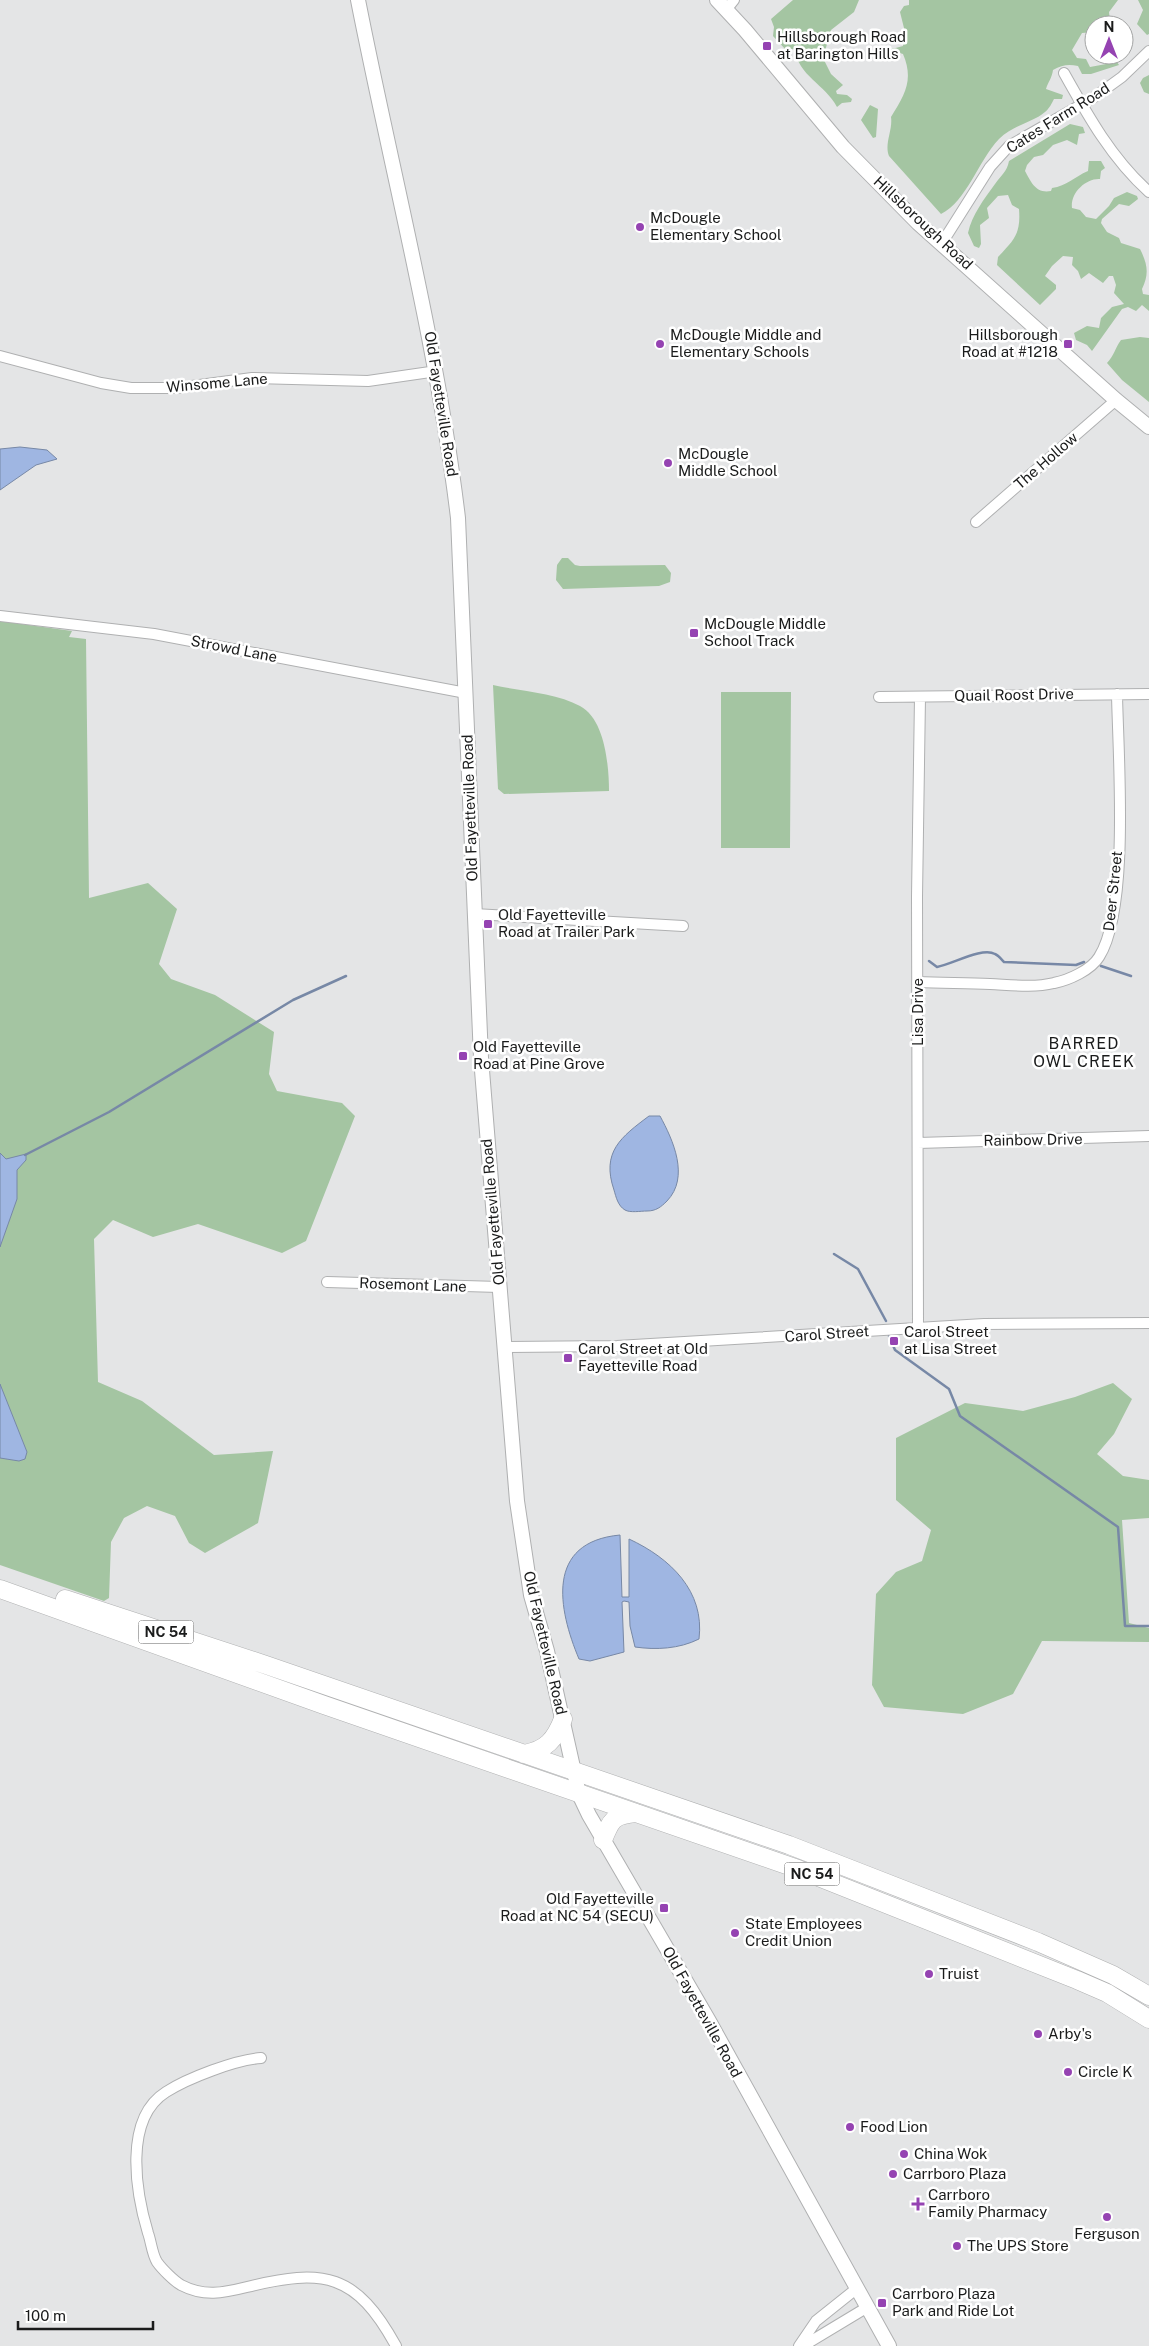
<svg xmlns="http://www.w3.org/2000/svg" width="1149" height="2346" font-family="'Public Sans',sans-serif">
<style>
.green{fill:#a4c5a2}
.water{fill:#9fb6e2;stroke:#7788a6}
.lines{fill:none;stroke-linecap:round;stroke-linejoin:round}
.stream{stroke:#7788a6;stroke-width:2.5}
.street-casing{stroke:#afb0b1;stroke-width:12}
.secondary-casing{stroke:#afb0b1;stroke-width:16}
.highway-casing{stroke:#afb0b1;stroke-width:19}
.street{stroke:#fff;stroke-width:10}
.secondary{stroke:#fff;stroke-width:14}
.highway{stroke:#fff;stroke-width:18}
.poi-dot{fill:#9543b2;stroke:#fff;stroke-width:2}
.labels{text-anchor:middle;stroke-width:5;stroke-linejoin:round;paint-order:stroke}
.shield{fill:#fff;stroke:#5f5f5f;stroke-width:1}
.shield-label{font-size:14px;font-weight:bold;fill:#1a1b1b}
.poi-label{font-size:15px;fill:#1a1b1b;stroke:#fff;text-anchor:start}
.street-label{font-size:15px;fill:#1a1b1b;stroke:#fff}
.neighbourhood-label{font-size:16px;letter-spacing:1px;fill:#1a1b1b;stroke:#fff}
</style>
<rect width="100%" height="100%" fill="#e4e5e6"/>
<path class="green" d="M793 0H859L854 12 831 30 823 58 831 74 843 85 836 91 837 94 847 95 852 99 851 102 842 103 837 107C825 84 798 76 795 49L786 50 773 36 774 27 771 19Z
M909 0H1118L1109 12 1110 21 1115 25H1094V32L1082 33 1072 50 1077 58 1086 59 1090 67 1117 62 1119 65 1091 74H1082L1078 66C1068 64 1062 65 1053 70 1052 78 1048 82 1046 89L1063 95 1062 99H1054C1052 103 1049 109 1045 112 1032 123 1015 124 999 139 978 161 967 201 941 214L889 156C884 144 893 130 891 117 905 94 914 80 903 54L893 51 878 58 876 56 877 53 903 46 905 32 900 12 904 6 909 5Z
M1138 0H1149V34L1147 35 1137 24 1143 10Z
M1149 75V94L1144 92 1140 83 1143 78Z
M870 105 878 109 876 137 873 138 861 120Z
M1070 124 1083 127 1085 133 1079 134 1077 145 1067 140 1053 145 1043 155 1034 157 1027 165 1025 171C1031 182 1036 194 1051 191L1052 188C1067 186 1074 177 1088 171L1089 161H1101L1105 168 1101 171 1100 179C1086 178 1070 193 1072 208L1080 210 1086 217 1096 219 1109 206 1114 198 1127 192 1137 196 1138 199 1129 206 1119 204 1102 219 1101 223 1107 232 1119 238 1121 243 1140 249C1148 265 1149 274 1142 289L1143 294 1149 295V311L1142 305 1136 311 1128 307 1122 309 1092 351 1087 345 1076 340 1074 333 1087 326 1099 328 1101 318 1112 307 1124 304 1114 293 1116 285 1113 276H1109L1103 283 1089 273 1081 279 1078 271 1072 265 1073 257 1063 256 1052 266 1045 276 1056 285V289L1040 305 997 265 998 257C1014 240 1021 234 1019 209L1012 205 1008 195 998 196 987 208 989 218 980 225 981 244 979 248 974 246 968 233C972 215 984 199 995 184 1001 175 1007 172 1009 161Z
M1140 337 1149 338V402L1122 380 1107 363C1114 356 1115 348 1121 340Z
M562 558H568L575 565 580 566 665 565 671 573 670 582 659 586 563 589 556 580 557 565Z
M0 621 72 631 69 637 86 639 89 898 148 883 177 909 159 964 171 979 215 995 274 1032 269 1074 277 1091 342 1103 355 1116 306 1241 282 1253 198 1224 153 1237 113 1220 94 1239 98 1382 142 1401 214 1455 273 1451 258 1523 205 1553 189 1543 175 1516 147 1506 124 1518 111 1542 109 1598 104 1601 0 1565Z
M493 685C519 691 557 693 580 706 605 719 609 766 609 791L504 794 498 789Z
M721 692H791L790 848H721Z
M1113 1383 1132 1399 1114 1434 1097 1454 1123 1476 1149 1480V1518L1122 1520 1129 1623 1149 1628V1642L1042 1641 1013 1694 963 1714 884 1707 872 1685 876 1594 896 1572 922 1561 931 1530 896 1500V1438L965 1403 1023 1411 1075 1397Z"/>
<path class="water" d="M20 447 47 450 57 459 36 465 0 490V449Z
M649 1116H660C673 1140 690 1177 667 1201 661 1207 656 1211 647 1211 641 1211 630 1213 625 1210 618 1206 616 1197 614 1190 601 1152 621 1137 649 1116Z
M0 1153 6 1159 26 1154V1160L17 1170V1199L0 1247Z
M0 1384 27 1452 25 1459 19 1461 0 1458Z
M620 1535 622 1597H629V1539C670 1558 705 1591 699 1639 679 1649 656 1650 635 1647L630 1626 629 1602 624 1601 622 1602 624 1652 590 1661 579 1659C558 1609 545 1542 620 1535Z"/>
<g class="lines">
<path class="stream" d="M929 961 937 967C953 964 982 947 995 954 998 955 1002 960 1004 962L1076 965 1084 962
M1101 966 1131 976
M25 1155 109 1112 293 1000 346 976
M834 1254 858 1269 886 1321
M889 1336 895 1350 949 1389 960 1416 1118 1527 1125 1626H1149"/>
<g class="street-casing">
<path id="street" d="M726 10 734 0
M1064 73C1088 116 1112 159 1149 192
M942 243 990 167 1009 146 1093 98 1122 77 1149 51
M0 356 101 383 131 388H177L252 378 368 381 437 371
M976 522 1116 400
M0 616 154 634 466 693
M879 697 1149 694
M474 914 683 926
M918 982C942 983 966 983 990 984 1011 985 1033 988 1054 983 1069 980 1091 970 1099 957 1130 908 1118 755 1117 694
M918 1143 1149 1136
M327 1282 499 1287
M918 1327 917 897 920 697
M505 1347 617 1346 984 1324 1149 1323
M261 2058C235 2060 188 2078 166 2092 123 2119 136 2193 148 2233 151 2241 152 2254 157 2262 162 2269 174 2281 181 2285 204 2297 223 2293 247 2287 324 2268 356 2273 396 2346
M799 2346 816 2321 856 2289
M803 2346 866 2308"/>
</g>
<g class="secondary-casing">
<path id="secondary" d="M358 0C392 173 437 343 458 518L481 1058 517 1501 531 1595 547 1651 579 1794 589 1815 709 2021 889 2346
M717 0 745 30 843 147 918 223 1116 400 1149 427"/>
</g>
<g class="highway-casing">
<path id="highway" d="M0 1589 324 1705 798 1869 1077 1980 1107 1993 1149 2019
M65 1599 266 1665 789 1845 1038 1942 1113 1975 1149 1996
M524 1754C546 1750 555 1740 563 1719
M603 1840C611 1820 613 1815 636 1813"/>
</g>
<use href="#street" class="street"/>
<use href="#secondary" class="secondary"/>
<use href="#highway" class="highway"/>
</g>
<g class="poi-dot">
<rect x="762" y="41" width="10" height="10" rx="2.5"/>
<circle cx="640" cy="227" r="5"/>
<circle cx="660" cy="344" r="5"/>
<rect x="1063" y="339" width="10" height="10" rx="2.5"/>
<circle cx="668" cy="463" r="5"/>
<rect x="689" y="628" width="10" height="10" rx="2.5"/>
<rect x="483" y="919" width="10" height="10" rx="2.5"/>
<rect x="458" y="1051" width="10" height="10" rx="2.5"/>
<rect x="889" y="1336" width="10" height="10" rx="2.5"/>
<rect x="563" y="1353" width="10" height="10" rx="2.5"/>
<rect x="659" y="1903" width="10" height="10" rx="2.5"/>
<circle cx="735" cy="1933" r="5"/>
<circle cx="929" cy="1974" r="5"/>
<circle cx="1038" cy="2034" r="5"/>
<circle cx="1068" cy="2072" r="5"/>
<circle cx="850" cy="2127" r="5"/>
<circle cx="904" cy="2154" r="5"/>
<circle cx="893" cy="2174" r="5"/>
<path d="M915.5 2196.5h5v5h5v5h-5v5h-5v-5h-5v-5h5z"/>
<circle cx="1107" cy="2217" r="5"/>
<circle cx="957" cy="2246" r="5"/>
<rect x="877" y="2298" width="10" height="10" rx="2.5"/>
</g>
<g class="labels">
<g class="shield">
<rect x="138.5" y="1620.5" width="55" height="23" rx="4"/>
<rect x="784.5" y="1862.5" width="55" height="23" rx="4"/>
</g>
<g class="shield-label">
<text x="166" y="1637">NC 54</text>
<text x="812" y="1879">NC 54</text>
</g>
<g class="poi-label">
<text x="777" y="42">Hillsborough Road<tspan x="777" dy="17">at Barington Hills</tspan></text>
<text x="650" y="223">McDougle<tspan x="650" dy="17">Elementary School</tspan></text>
<text x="670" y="340">McDougle Middle and<tspan x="670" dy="17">Elementary Schools</tspan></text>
<text x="1058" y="340" text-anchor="end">Hillsborough<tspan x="1058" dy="17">Road at #1218</tspan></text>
<text x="678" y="459">McDougle<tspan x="678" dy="17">Middle School</tspan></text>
<text x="704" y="629">McDougle Middle<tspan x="704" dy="17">School Track</tspan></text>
<text x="498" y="920">Old Fayetteville<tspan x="498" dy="17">Road at Trailer Park</tspan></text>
<text x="473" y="1052">Old Fayetteville<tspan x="473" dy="17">Road at Pine Grove</tspan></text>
<text x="904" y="1337">Carol Street<tspan x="904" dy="17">at Lisa Street</tspan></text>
<text x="578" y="1354">Carol Street at Old<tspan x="578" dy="17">Fayetteville Road</tspan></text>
<text x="654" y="1904" text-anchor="end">Old Fayetteville<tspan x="654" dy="17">Road at NC 54 (SECU)</tspan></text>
<text x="745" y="1929">State Employees<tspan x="745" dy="17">Credit Union</tspan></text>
<text x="939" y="1979">Truist</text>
<text x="1048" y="2039">Arby's</text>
<text x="1078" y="2077">Circle K</text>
<text x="860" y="2132">Food Lion</text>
<text x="914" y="2159">China Wok</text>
<text x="903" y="2179">Carrboro Plaza</text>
<text x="928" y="2200">Carrboro<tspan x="928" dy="17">Family Pharmacy</tspan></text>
<text x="1107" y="2239" text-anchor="middle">Ferguson</text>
<text x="967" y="2251">The UPS Store</text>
<text x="892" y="2299">Carrboro Plaza<tspan x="892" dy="17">Park and Ride Lot</tspan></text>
</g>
<g class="street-label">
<text transform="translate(1058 118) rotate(-32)" y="5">Cates Farm Road</text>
<text transform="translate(923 223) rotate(43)" y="5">Hillsborough Road</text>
<text transform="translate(217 383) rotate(-5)" y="5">Winsome Lane</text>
<text transform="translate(441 404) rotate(81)" y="5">Old Fayetteville Road</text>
<text transform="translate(1046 461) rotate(-41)" y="5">The Hollow</text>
<text transform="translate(234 649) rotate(11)" y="5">Strowd Lane</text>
<text transform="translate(1014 695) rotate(-1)" y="5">Quail Roost Drive</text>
<text transform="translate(470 808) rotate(-92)" y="5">Old Fayetteville Road</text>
<text transform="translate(1113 891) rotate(-84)" y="5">Deer Street</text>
<text transform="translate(918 1012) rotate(-90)" y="5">Lisa Drive</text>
<text transform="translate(1033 1140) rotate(-1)" y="5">Rainbow Drive</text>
<text transform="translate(493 1212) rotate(-95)" y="5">Old Fayetteville Road</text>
<text transform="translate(413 1285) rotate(2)" y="5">Rosemont Lane</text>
<text transform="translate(827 1334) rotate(-4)" y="5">Carol Street</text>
<text transform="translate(545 1643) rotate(77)" y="5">Old Fayetteville Road</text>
<text transform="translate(702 2012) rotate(61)" y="5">Old Fayetteville Road</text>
</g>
<g class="neighbourhood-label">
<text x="1084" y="1049">BARRED<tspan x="1084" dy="18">OWL CREEK</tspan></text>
</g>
</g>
<g transform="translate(1109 40)"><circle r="24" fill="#ffffff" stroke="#a3a4a4"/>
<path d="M0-4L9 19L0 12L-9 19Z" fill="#9543b2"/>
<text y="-8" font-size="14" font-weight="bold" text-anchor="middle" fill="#1a1b1b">N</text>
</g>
<path d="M18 2321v8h135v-8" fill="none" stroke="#1a1b1b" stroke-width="2.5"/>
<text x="25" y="2321" font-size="15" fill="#1a1b1b" stroke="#ffffff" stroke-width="4" paint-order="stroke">100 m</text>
</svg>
